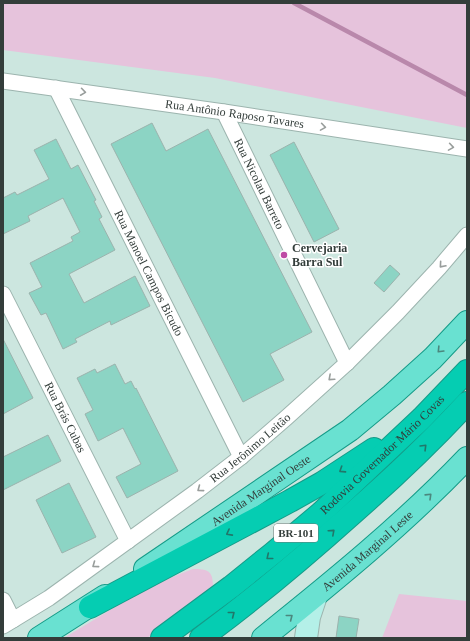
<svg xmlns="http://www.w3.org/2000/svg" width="470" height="641" font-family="Georgia,serif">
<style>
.green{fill:#e6c3dc}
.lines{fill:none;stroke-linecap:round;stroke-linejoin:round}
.stream{stroke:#b988ab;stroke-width:4.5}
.building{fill:#8cd4c4;stroke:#9bb3ad}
.minor-casing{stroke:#9cb4ae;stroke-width:17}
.secondary-casing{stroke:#9cb4ae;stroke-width:24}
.primary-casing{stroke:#159b88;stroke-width:24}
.motorway-casing{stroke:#159b88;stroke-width:24}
.minor{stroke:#fff;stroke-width:15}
.secondary{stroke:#b4f0e8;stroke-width:22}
.primary{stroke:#69e1d1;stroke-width:22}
.motorway{stroke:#05cdb2;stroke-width:22}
.oneway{stroke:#999e9c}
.oneway2{stroke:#4b877e}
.oneway3{stroke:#21776a}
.poi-dot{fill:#be4ba5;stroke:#fff;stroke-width:1.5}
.labels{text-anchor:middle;stroke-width:3;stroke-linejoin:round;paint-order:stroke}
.shield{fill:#fff;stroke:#707775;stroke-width:1}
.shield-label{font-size:11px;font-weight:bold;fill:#333d3a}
.street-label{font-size:12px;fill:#333d3a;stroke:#fff}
.poi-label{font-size:12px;font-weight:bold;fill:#333d3a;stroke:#fff;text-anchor:start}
</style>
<rect width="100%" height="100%" fill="#cce6df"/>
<path class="green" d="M3 3H467V128L215 78 3 50Z
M193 569C207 569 213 570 213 586L202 597 147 638H64C106 613 147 585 193 569Z
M399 594 467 601V638H382Z"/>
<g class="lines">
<path class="stream" d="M294 3 467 95"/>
</g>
<path class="building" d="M152 123 166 151 208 129 312 332 270 354 284 380 243 402 111 144Z
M56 139 71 169 78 165 96 200 94 201 102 217 99 219 115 250 69 274 84 303 135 276 150 306 111 325 110 321 75 339 77 342 63 349 46 313 41 315 29 293 42 287 30 263 73 241 71 237 80 232 63 198 28 216 30 221 3 234V198L15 192 17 195 49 179 34 150Z
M294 142 339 229 314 242 270 155Z
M390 265 400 274 384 292 374 283Z
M3 339 33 398 3 414Z
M115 364 125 384 131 381 135 389 136 388 178 471 127 498 116 477 141 464 123 428 98 441 85 414 93 410 77 378 95 369 97 373Z
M48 435 61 461 3 490V457Z
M69 483 96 537 62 553 36 500Z
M339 616 359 619 356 638H336Z"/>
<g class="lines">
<g class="minor-casing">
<g id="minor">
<path id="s1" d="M3 81 224 112 467 149"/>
<path id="s2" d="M56 88 241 457"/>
<path id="s3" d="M224 112 347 363"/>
<path id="s4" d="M3 294 128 541"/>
<path d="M3 600 13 620"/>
<path id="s5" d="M3 626 49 598 197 491 241 457 286 418 347 363 398 312 439 268 467 235"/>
</g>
</g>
<g class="secondary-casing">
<path id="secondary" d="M306 638 309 617 316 596"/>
</g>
<g class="primary-casing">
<g id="primary">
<path id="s6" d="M145 569 350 430 392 395 433 358 467 322"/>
<path d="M39 638 105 596"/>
<path id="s7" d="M263 638C334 581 404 524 467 458"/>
</g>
</g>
<g class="motorway-casing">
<g id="motorway">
<path d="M90 607 290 501 322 483 374 449"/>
<path id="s8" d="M162 638 231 587 272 554 321 513 422 418 467 371"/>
<path d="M201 638C254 599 304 557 353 513 393 478 431 442 467 403"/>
</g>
</g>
<use href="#minor" class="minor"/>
<use href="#secondary" class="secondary"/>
<use href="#primary" class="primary"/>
<use href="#motorway" class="motorway"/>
</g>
<defs><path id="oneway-chevron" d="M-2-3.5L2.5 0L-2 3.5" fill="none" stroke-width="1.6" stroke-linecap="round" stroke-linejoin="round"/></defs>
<g class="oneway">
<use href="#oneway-chevron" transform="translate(83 92) rotate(8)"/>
<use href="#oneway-chevron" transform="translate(323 127) rotate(9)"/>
<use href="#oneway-chevron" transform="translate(451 147) rotate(9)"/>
<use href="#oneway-chevron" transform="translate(442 265) rotate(131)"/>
<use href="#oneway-chevron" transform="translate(331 378) rotate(138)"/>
<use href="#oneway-chevron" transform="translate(200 489) rotate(143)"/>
<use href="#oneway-chevron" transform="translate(95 565) rotate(144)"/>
</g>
<g class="oneway2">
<use href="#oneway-chevron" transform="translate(440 350) rotate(134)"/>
<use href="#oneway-chevron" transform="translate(429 496) rotate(-44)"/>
<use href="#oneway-chevron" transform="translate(290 617) rotate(-38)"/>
</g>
<g class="oneway3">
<use href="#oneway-chevron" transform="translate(424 447) rotate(-45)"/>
<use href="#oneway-chevron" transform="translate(342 470) rotate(147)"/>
<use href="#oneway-chevron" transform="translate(332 532) rotate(-42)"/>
<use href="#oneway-chevron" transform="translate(229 533) rotate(152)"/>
<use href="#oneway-chevron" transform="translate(269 557) rotate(141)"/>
<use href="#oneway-chevron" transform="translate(232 614) rotate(-38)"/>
</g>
<circle class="poi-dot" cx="284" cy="255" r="4"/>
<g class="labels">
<rect class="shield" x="274" y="524" width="44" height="18" rx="3"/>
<g class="shield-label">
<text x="296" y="537">BR-101</text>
</g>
<g class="street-label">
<text dy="4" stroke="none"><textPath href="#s1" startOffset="234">Rua Antônio Raposo Tavares</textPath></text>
<text dy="4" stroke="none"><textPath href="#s3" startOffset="80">Rua Nicolau Barreto</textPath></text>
<text dy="4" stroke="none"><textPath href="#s2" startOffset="207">Rua Manoel Campos Bicudo</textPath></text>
<text dy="4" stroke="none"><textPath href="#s4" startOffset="138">Rua Brás Cubas</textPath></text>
<text dy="4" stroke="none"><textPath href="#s5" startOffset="305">Rua Jerônimo Leitão</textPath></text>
<text dy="4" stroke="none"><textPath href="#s8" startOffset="287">Rodovia Governador Mário Covas</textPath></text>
<text dy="4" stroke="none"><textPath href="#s6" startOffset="140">Avenida Marginal Oeste</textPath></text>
<text dy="4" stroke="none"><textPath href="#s7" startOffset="136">Avenida Marginal Leste</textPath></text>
</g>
<g class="poi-label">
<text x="292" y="252">Cervejaria<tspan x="292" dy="14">Barra Sul</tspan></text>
</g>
</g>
<rect width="470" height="641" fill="none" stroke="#333d3a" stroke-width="8"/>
</svg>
